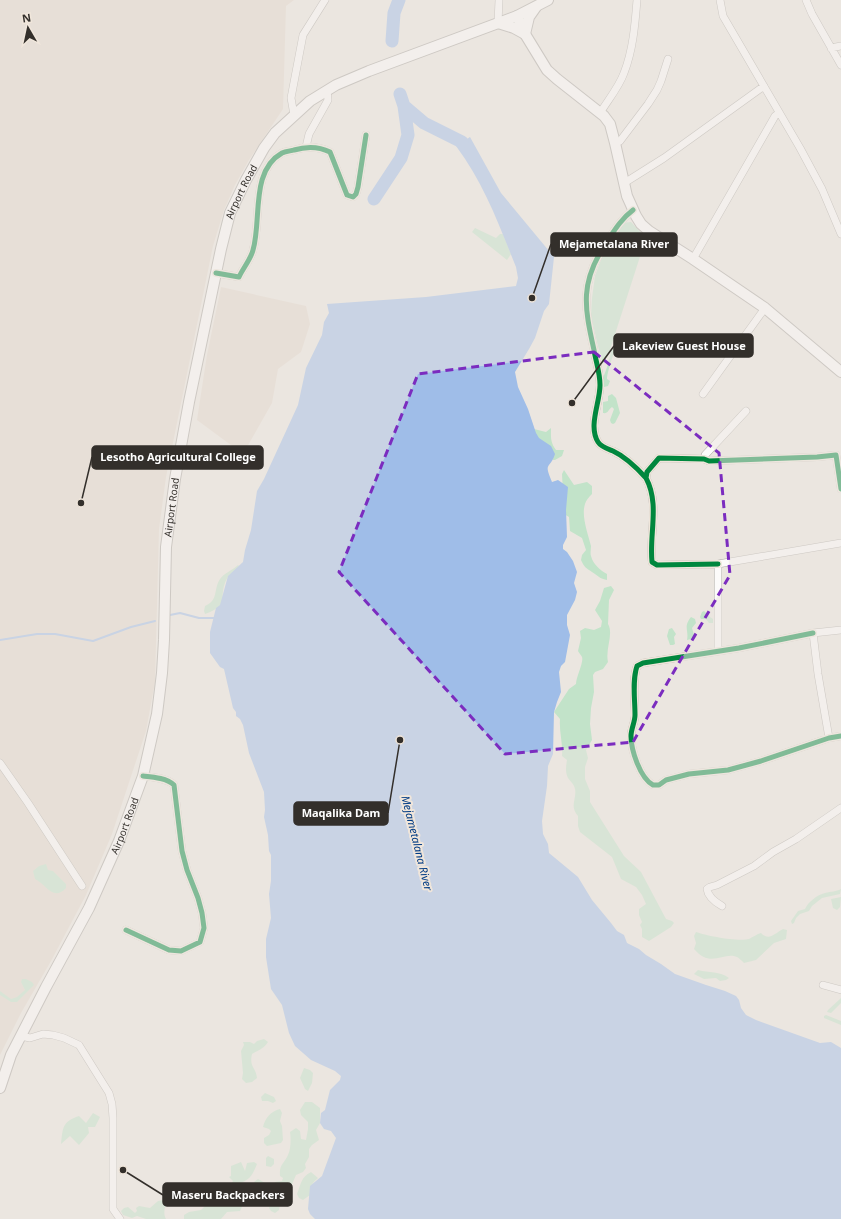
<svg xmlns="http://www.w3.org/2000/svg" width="841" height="1219" font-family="'Noto Sans',sans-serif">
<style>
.built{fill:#e3d8cc}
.green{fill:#c2e3c9}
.water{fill:#9fbde8}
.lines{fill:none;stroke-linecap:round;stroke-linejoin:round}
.stream{stroke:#9fbde8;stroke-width:2}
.river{stroke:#9fbde8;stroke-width:13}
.minor-casing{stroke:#aaa6a1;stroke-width:8}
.secondary-casing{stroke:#aaa6a1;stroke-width:12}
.minor{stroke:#fcfbfa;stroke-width:7}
.secondary{stroke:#fcfbfa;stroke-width:10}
.cycleway-casing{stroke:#f0e6db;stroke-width:8}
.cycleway{stroke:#00873e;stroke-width:5}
.marked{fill:none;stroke:#7b2cbf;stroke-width:3;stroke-dasharray:8 5;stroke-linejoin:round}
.labels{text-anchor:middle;stroke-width:4;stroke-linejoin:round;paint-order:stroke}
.street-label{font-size:10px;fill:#332f2b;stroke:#f0e6db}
.water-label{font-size:11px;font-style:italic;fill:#003b84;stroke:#f0e6db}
.leader{fill:none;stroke:#332f2b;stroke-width:1.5}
.callout-dot{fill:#332f2b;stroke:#f0e6db;stroke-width:1.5}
.callout{fill:#332f2b;stroke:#332f2b;stroke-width:1.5}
.callout-label{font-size:11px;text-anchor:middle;font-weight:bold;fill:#fff}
</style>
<rect width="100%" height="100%" fill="#ebe6e0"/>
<path class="built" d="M0 0H294L286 6 283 109 249 160 235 185 224 210 213 246 166 477 159 529 155 682 146 731 112 834 86 895 51 961 21 1013 0 1055Z
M221 287 306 306 310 324 301 352 278 369 272 403 243 454 197 420 207 355Z"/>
<path class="green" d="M631 222 646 238 608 356 603 363 598 346 591 316 592 298 595 276 605 249 622 223Z
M475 228 496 238 500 234H503L511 254 507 260 472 232Z
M615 343 616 349C613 354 607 373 607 379L610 381 608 386 604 387 602 386C602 378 605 374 607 367 610 359 610 350 615 343Z
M612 394 616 398 620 413 615 423 613 424 611 423 610 420 614 409 612 407C608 410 608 414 603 413V402L608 401V396Z
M551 428C551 437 550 442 556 450H564L562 456 555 460H553L549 449 534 442V429L546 432Z
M564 470 574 485 587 482 592 486V494C589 497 586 500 585 504 581 516 588 534 591 546 591 549 590 553 591 556 593 564 600 570 607 574V580C598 578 599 576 592 572 586 568 584 567 581 560L582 555 586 550 582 538 570 531 569 517 564 514 562 474Z
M238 565 239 566C236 570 231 573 228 577 223 584 222 595 223 603 218 608 211 612 205 614L204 611 205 606C219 600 213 590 220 579 224 573 233 570 238 565Z
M611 586 614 590 609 600 608 624C614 634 605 649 608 662L603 669 595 672 593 675 594 692 591 708 590 724 592 740 586 750 588 758 585 767V779L590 791V802L624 856 641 872 666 919 672 921 674 923 671 927 649 941 642 937V929L640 925 642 922 639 915V909L646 904 642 895 636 887 621 879 612 857 580 832 578 826V816C569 806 577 799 575 789 574 784 571 782 568 778 565 772 566 766 567 760L562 756C563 743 559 732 560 719L554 712 569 689 576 684C576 677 584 662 582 657 581 655 579 653 578 651L581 638 580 631 585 628 594 630 601 627 602 621 595 610 600 601 604 588Z
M704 611 710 617 713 619V623H709L706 619H701L700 617 702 612Z
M691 617 695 619 696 623 692 628 695 638 687 640C689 630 683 627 691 617Z
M672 628 676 634 674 637 675 644 673 645H670L667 636 669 629Z
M46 864 48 870 53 871 66 884V888C53 902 46 884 35 879L33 871 39 866Z
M841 889 840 894 822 898 812 906 809 911 800 914 796 918 794 923 792 924 791 921 798 911 805 909C808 902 817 895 825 893 831 891 836 892 841 889Z
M841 897 840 907 837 910 833 908 831 899Z
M783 929 787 930 786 939 774 943 756 960 744 963C742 961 739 958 737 957 724 951 711 969 694 949L696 943 694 936 696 932C707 936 739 942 749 939 753 937 757 934 761 933 769 941 774 934 783 929Z
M698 970C709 973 720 971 729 978L726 980 720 981 716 978 704 979 694 974Z
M22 979H26L32 982 34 985 17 1002H11L0 995V991L11 999 17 997 25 990 21 982Z
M841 998V1003L831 1013 827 1012 828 1010Z
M826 1015 841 1021V1025L824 1018V1016Z
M264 1039 268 1042C264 1049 258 1050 252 1054 249 1068 256 1067 257 1078L252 1082 246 1083 242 1079 243 1073 241 1051 244 1045 243 1042H250L254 1044 257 1041Z
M304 1068 310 1070 313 1073 312 1083 308 1091 305 1089 300 1078Z
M265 1093 274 1097 276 1101 273 1103 268 1101H262L261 1097Z
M305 1102H312L320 1108V1123L316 1130 319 1140 312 1145 309 1149V1157L305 1164 306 1168 303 1172 296 1175 290 1189 284 1191 276 1189 274 1186 275 1182 282 1181 283 1178 280 1176C279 1164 284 1164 288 1155 291 1149 291 1138 290 1132L296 1128 300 1131 301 1139 306 1140 308 1129V1122L301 1115 300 1110Z
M280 1109 282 1113 280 1121 282 1126 283 1140 281 1143 267 1146 264 1143V1138L269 1135 271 1131 269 1129 263 1127C265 1118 271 1111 280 1109Z
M93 1113 100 1117 95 1127H88L89 1133 79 1145 70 1136 61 1144C63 1127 62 1122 79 1116L86 1123Z
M268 1156 274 1159V1164L271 1167 266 1166V1158Z
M241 1162 245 1171 247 1163 254 1162 257 1164C252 1176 250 1180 237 1184L238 1190 246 1198 240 1211 227 1212 221 1219H184V1215L189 1212 201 1210C208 1203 213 1196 224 1195L233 1181 229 1177 231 1176V1166Z
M311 1172 318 1178C312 1183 309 1188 310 1195L303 1200 299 1198 297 1194C301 1184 301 1177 311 1172Z
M258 1179 265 1183 264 1188 257 1189 254 1182Z
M285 1196 287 1201 280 1205 279 1210 275 1213 271 1211 269 1208C273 1200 277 1198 285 1196Z
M163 1200 167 1202 169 1205 165 1207C164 1212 164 1215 166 1219H146L137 1216 132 1218 123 1215 121 1211 124 1208 128 1207 135 1213 137 1211 136 1208 139 1206 150 1208 158 1201Z"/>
<path class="water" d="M470 137 501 193 554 257 549 304 544 311 535 338 529 349 515 372 518 387 528 409 536 433 539 438 551 446 555 454C550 470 543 461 552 482L558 480 568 487 566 510 567 537 563 545V549L567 552 573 561 577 572 574 583 577 592 575 600 567 615V625L570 635 565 662 561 666 559 672 561 692 557 702 554 712 553 754 548 766 547 786 542 821 543 834 548 844 549 853 578 877 592 900 611 923 617 931 624 935 627 943 639 949 646 955 661 964 675 974 706 985 725 991 736 996 739 1000 741 1008 746 1015 756 1020 820 1043 831 1042 841 1048V1219H315L310 1214 308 1209 310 1186 322 1176 336 1138 331 1131 324 1129 320 1123 321 1113 325 1110 330 1090 340 1080 341 1076 335 1071 311 1060 295 1046 289 1033 282 1005 271 989 266 957V939L271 918 269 894 271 881V855L269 851 268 835 264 817 265 810 264 792 249 753 243 725 240 719 236 716V712L233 708 224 669 220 667 210 653V632L216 608 220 605 228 576 243 562 245 550 251 530 257 491 264 479 298 405 306 368 322 335 324 322 329 313 327 304 426 297 516 286 518 278 516 267C499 225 484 183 456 146Z"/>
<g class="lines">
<path class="stream" d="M170 615 180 613 199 618H214
M0 640 37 634H55L93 641 131 627 155 621"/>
<path class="river" d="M392 41 394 13 399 0
M400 94 404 106 424 123 462 142
M374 199 401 158 408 135 404 106"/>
<g class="minor-casing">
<path id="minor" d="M720 0 723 16 800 148 822 189 841 234
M806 0 812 14 841 65
M498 23 499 0
M831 48 841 46
M600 113C608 100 619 87 624 73 633 50 635 25 637 0
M294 115 291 98 303 35 325 0
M615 143 620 141 648 104 657 90 661 81 668 59
M306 147 309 134 328 100 327 90
M624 183 629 180 664 158 764 86
M633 210C621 219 614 231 606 243 580 282 584 306 594 350 596 362 600 373 600 385 600 403 588 426 598 442 601 447 608 449 613 451 626 457 636 467 646 478
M693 259 775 116 779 113
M216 273 239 277C243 268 251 259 253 250 262 219 250 171 282 153 286 151 291 151 294 150 307 146 318 146 330 152L347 195 353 197 356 194 358 187 366 135
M703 394 765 308
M704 459 705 455 746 411
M718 564 657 565 652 562C649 534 660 504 646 478L647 472 659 458 704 459 709 461 817 457 836 455 841 489
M813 633 739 648 643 663 637 666C632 681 635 699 635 715 635 722 631 729 631 736 631 750 640 778 653 785H659L666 780 689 774 728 770 761 761 829 738 841 736
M718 651V564L841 543
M829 738 818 674 813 633 841 630
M0 763 28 803 82 886
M722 906C715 902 708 897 707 889L710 887 717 885 754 866 773 852 796 839 841 808
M126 930 169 950 181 951 200 942 204 928 202 913 198 898 187 870 182 851 174 785C167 778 153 777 143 776
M823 985 841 990
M21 1036 30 1038 43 1034 53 1035 64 1038 79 1045 109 1093 112 1104 113 1118V1209L120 1219"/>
</g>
<g class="secondary-casing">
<g id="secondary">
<path d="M517 16 525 34 547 70 557 79 604 116 610 124 615 143 627 196 636 216 641 224 649 231 693 259 765 308 841 372"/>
<path d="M498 23 514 28 525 34 529 17 536 7"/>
<path id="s1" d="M0 1088 11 1055 46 987 89 908 106 870 119 841 143 776 157 714 162 673 164 640 166 547 175 479 189 402 221 249 230 213 246 180 264 148 275 133 310 101 336 85 369 71 517 16 548 0"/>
</g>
</g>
<use href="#minor" class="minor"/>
<use href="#secondary" class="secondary"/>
<g class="cycleway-casing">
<path id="cycleway" d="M633 210C621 219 614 231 606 243 580 282 584 306 594 350 596 362 600 373 600 385 600 403 588 426 598 442 601 447 608 449 613 451 626 457 636 467 646 478
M216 273 239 277C243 268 251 259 253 250 262 219 250 171 282 153 286 151 291 151 294 150 307 146 318 146 330 152L347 195 353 197 356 194 358 187 366 135
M718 564 657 565 652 562C649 534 660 504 646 478L647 472 659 458 704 459 709 461 817 457 836 455 841 489
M813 633 739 648 643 663 637 666C632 681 635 699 635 715 635 722 631 729 631 736 631 750 640 778 653 785H659L666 780 689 774 728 770 761 761 829 738 841 736
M126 930 169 950 181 951 200 942 204 928 202 913 198 898 187 870 182 851 174 785C167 778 153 777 143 776"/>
</g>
<use href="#cycleway" class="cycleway"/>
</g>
<path d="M0 0H841V1219H0ZM594 352 719 453 730 575 633 742 505 754 339 572 418 374Z" fill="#ebe6e0" fill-opacity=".55" fill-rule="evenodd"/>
<path class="marked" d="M594 352 719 453 730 575 633 742 505 754 339 572 418 374Z"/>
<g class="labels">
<g class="street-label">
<text dy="4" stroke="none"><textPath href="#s1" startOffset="939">Airport Road</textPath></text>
<text dy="4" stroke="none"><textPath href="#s1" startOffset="615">Airport Road</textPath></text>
<text dy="4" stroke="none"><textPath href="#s1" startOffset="291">Airport Road</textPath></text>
</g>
<g class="water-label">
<text transform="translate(417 843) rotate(76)" y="4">Mejametalana River</text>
</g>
</g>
<path class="leader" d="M532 298L551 244M572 403L614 346M81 503L92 457M400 740L388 813M123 1170L163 1195"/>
<g class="callout-dot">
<circle cx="532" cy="298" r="4"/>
<circle cx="572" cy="403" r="4"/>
<circle cx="81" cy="503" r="4"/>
<circle cx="400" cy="740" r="4"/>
<circle cx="123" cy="1170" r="4"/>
</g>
<g class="callout">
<rect x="551" y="233" width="126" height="23" rx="4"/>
<rect x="614" y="334" width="139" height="23" rx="4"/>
<rect x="92" y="446" width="171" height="23" rx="4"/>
<rect x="294" y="802" width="94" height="23" rx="4"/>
<rect x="163" y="1183" width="129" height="23" rx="4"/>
</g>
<g class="callout-label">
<text x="614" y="248">Mejametalana River</text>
<text x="684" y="350">Lakeview Guest House</text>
<text x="178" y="461">Lesotho Agricultural College</text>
<text x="341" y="817">Maqalika Dam</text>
<text x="228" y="1199">Maseru Backpackers</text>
</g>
<g transform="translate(28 28) rotate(351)" stroke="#f0e6db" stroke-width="3" paint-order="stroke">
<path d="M0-3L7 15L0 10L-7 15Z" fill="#332f2b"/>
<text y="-6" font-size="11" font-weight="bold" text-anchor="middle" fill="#332f2b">N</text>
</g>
</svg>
